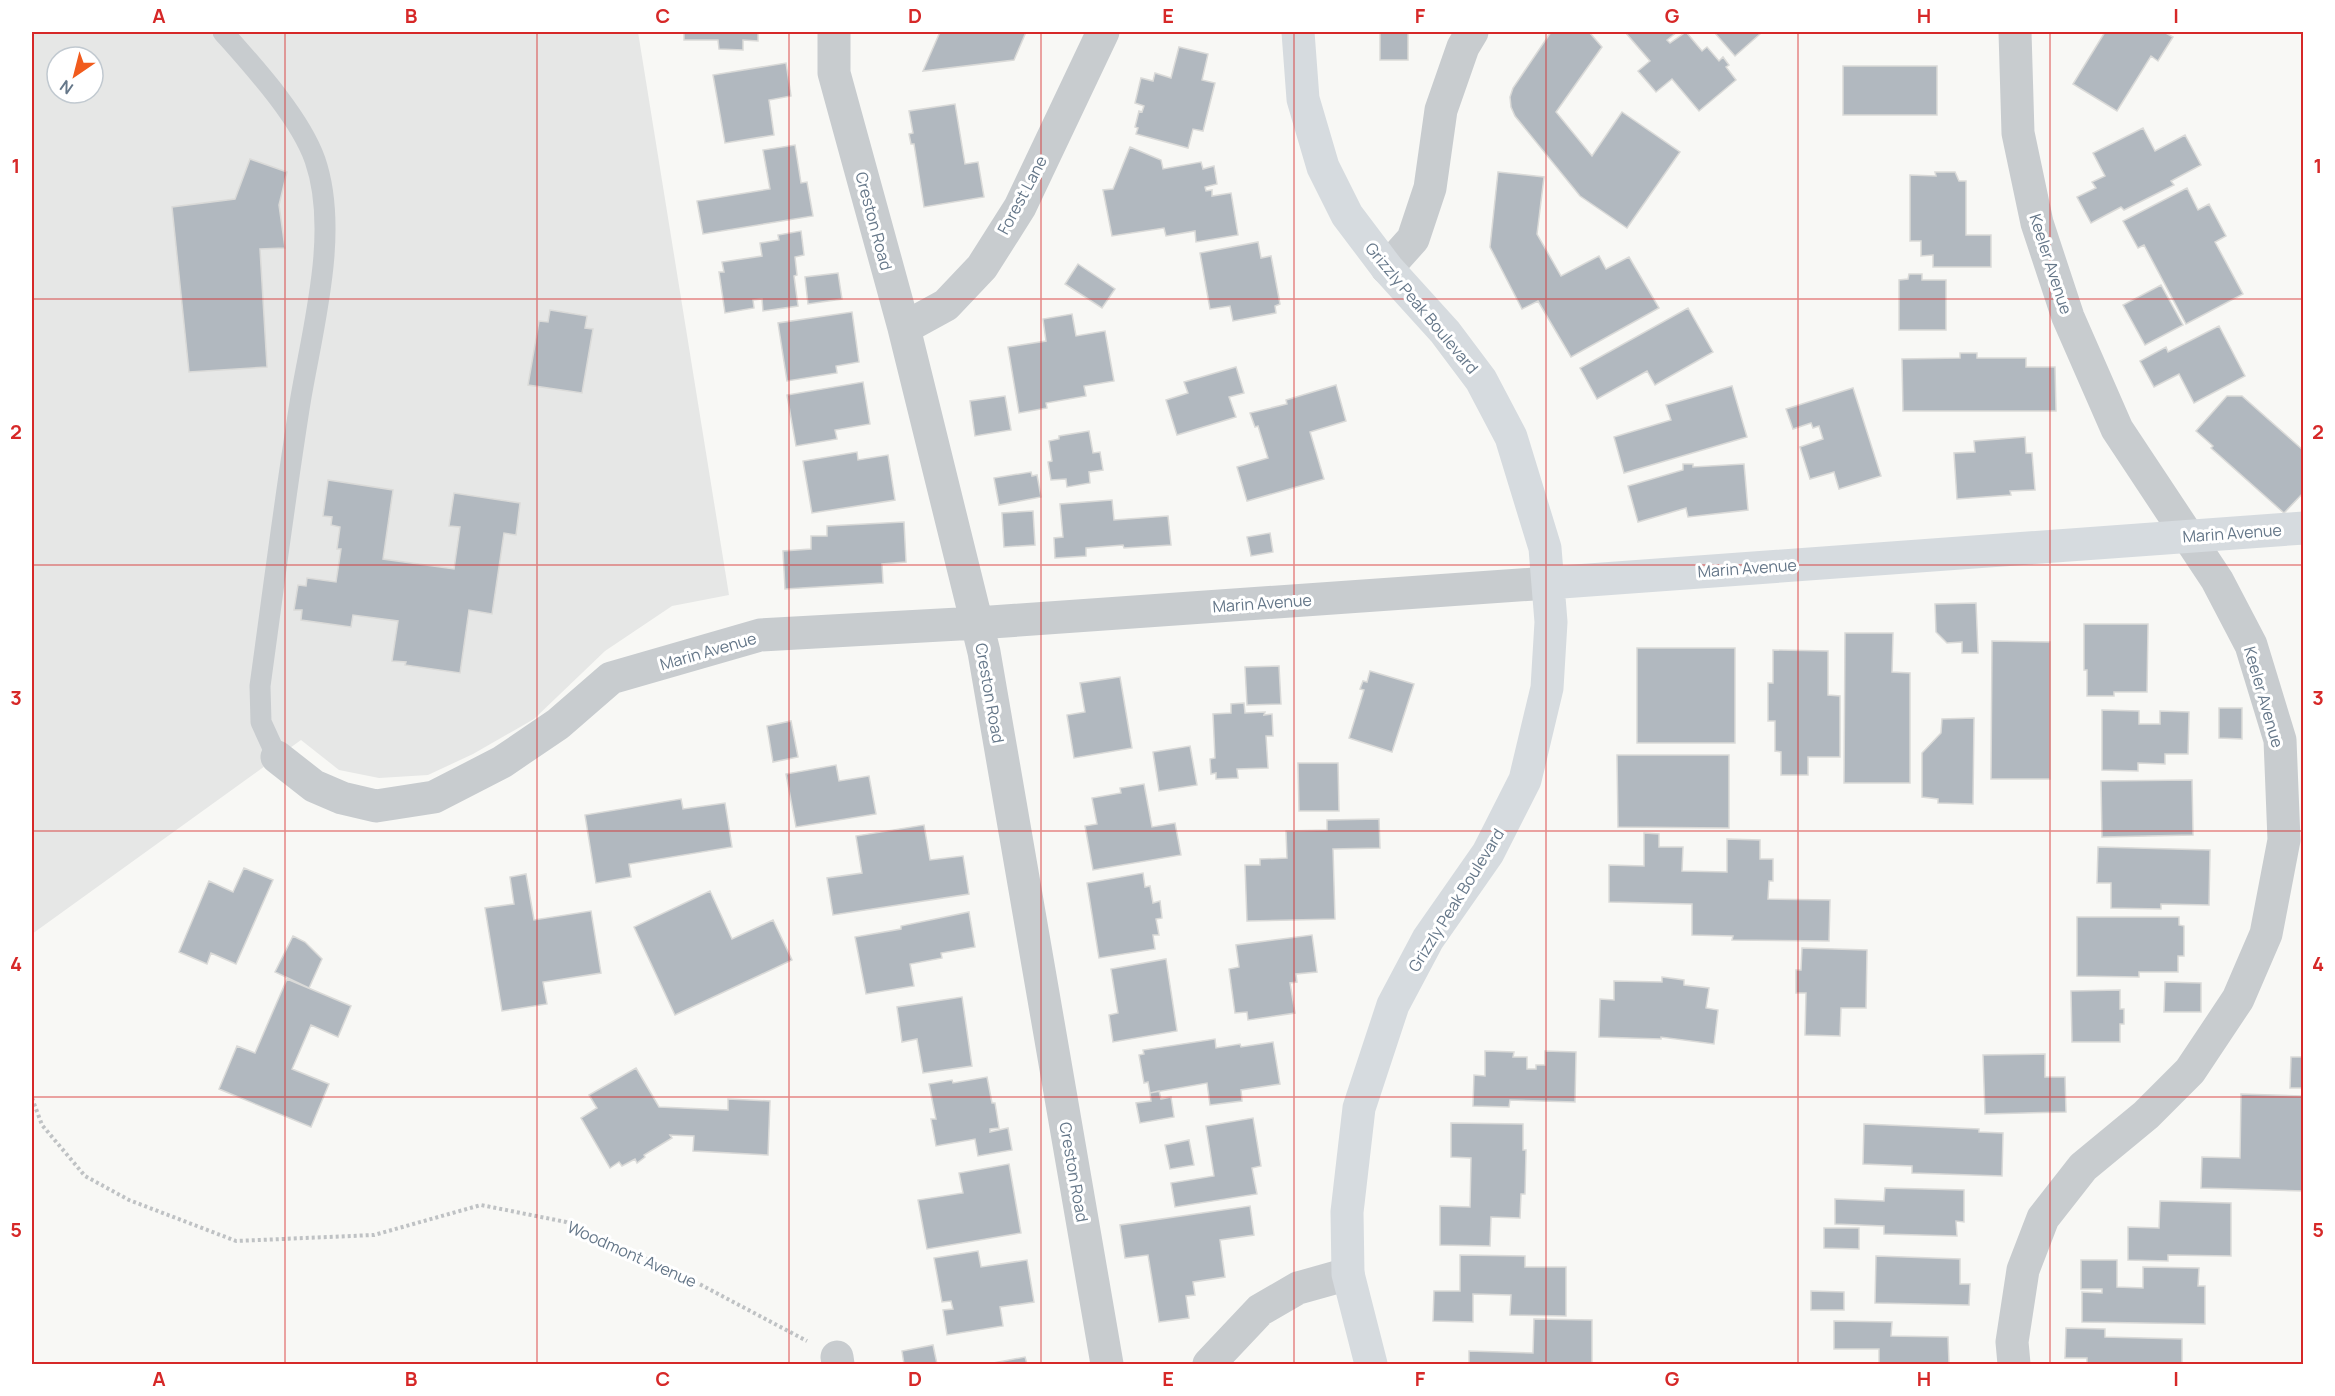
<svg xmlns="http://www.w3.org/2000/svg" width="2335" height="1396" font-family="Manrope,sans-serif">
<style>
.built{fill:#e6e7e6;fill-rule:evenodd}
.building{fill:#b1b8bf;stroke:#dadad8;stroke-width:1.5}
.lines{fill:none;stroke-linecap:round;stroke-linejoin:round}
.path{stroke:#bfc2c4;stroke-width:4;stroke-dasharray:3 3;stroke-linecap:butt}
.lane{stroke:#c8cccf;stroke-width:21}
.street{stroke:#c8cccf;stroke-width:33}
.secondary{stroke:#d6dbdf;stroke-width:33}
.grid{fill:none;stroke:#d62828;stroke-width:1.5;stroke-opacity:0.55}
.labels{text-anchor:middle;stroke-width:6;stroke-linejoin:round;paint-order:stroke}
.street-label{font-size:16px;fill:#657789;stroke:#fff}
.neatline{fill:none;stroke:#d62828;stroke-width:2}
.grid-label{font-size:20px;text-anchor:middle;font-weight:bold;fill:#d62828}
</style>
<rect width="100%" height="100%" fill="#f8f8f5"/>
<path class="built" d="M32 32H638L729 595 672 606 605 651 534 719 473 754 428 775 379 778 339 770 301 740 32 934ZM57 57H93V93H57Z"/>
<path class="building" d="M684 32H758V41L743 40V50L719 49 718 40H684Z
M940 32H1026L1014 60 923 71Z
M1367 32H1416L1408 33V60H1380V33Z
M1551 32H1589L1602 47 1556 112 1592 156 1622 112 1680 152 1627 228 1580 196 1515 116 1511 107 1510 97 1513 88Z
M1625 32H1677L1667 40 1670 43 1686 32 1702 51 1707 47 1719 61 1723 57 1729 65 1726 67 1736 80 1699 111 1672 79 1656 92 1638 71 1650 61Z
M1714 32H1758L1760 34 1735 56Z
M2105 32H2164L2173 37 2158 61 2151 56 2117 111 2073 84Z
M1179 47 1208 54 1202 80 1215 83 1203 131 1193 129 1188 148 1136 134 1138 128 1135 127 1139 111 1142 112 1144 106 1135 103 1141 78 1153 81 1155 73 1171 78Z
M786 63 791 96 769 100 774 135 725 143 713 75Z
M1843 66H1937V115H1843Z
M955 104 965 164 978 162 984 197 924 207 914 144H911L909 134 913 133 909 111Z
M2143 128 2155 151 2185 135 2201 165 2171 181 2174 185 2124 210 2121 207 2091 223 2077 197 2096 188 2092 182 2105 176 2093 153Z
M795 145 801 183 807 182 813 216 703 234 697 201 770 189 763 150Z
M1130 147 1161 160 1163 169 1201 162 1203 169 1214 166 1217 184 1205 187 1206 191 1212 190V196L1231 193 1238 235 1196 242 1195 231 1166 236 1164 228 1112 236 1103 190 1113 189Z
M250 159 287 172 279 205 285 248 260 249 267 367 189 372 172 207 235 199Z
M1498 172 1544 177 1537 234 1561 276 1599 256 1606 269 1629 257 1659 308 1571 357 1538 301 1522 309 1490 247Z
M1935 172H1955L1959 181H1966V235H1991V267H1933V255L1921 256V241H1910V175L1936 176Z
M2187 188 2198 210 2209 204 2226 236 2215 242 2243 294 2186 324 2144 245 2138 248 2123 221Z
M801 231 804 255 795 257 797 275 794 276 798 306 763 311 762 299 753 300 754 308 725 313 719 272H724L722 262 762 256 760 243 779 240 778 235Z
M1258 242 1261 258 1271 256 1280 304 1275 306 1276 313 1233 321 1230 306 1210 309 1200 253Z
M1078 264 1115 289 1102 308 1065 284Z
M838 273 842 299 808 304 805 277Z
M1909 274H1922V280H1946V330H1899V280L1908 279Z
M2161 285 2183 325 2145 345 2123 305Z
M1688 308 1713 352 1655 385 1647 371 1597 399 1580 368Z
M550 310 587 316 585 328 593 329 582 393 528 385 539 321 548 322Z
M852 312 859 362 836 366 837 373 787 381 778 323Z
M1072 314 1076 336 1105 331 1114 381 1084 386 1086 396 1046 403 1047 408 1019 413 1008 347 1046 341 1043 319Z
M2219 326 2245 376 2194 403 2179 374 2154 387 2140 361 2166 347 2168 352Z
M1960 353H1977V358H2026V367H2055L2056 411H1903L1902 359 1960 358Z
M1236 367 1244 393 1229 397 1236 417 1177 435 1166 400 1188 393 1184 382Z
M863 382 870 424 835 430 837 439 796 446 787 395Z
M1336 385 1346 421 1310 432 1324 479 1247 501 1237 467 1268 458 1258 426 1255 427 1250 413 1287 404 1286 400Z
M1732 386 1747 437 1624 473 1614 437 1671 420 1666 405Z
M1853 388 1881 476 1839 489 1834 472 1810 479 1800 447 1823 439 1819 426 1813 428 1811 423 1793 429 1786 409Z
M1005 396 1011 430 975 436 970 401Z
M2227 396H2242L2304 451V492L2284 513 2211 448 2213 446 2196 431Z
M1089 431 1093 453 1100 452 1103 470 1089 472 1090 483 1067 487 1066 479 1051 480 1048 462 1052 461 1049 441 1059 439V436Z
M2025 437 2026 453H2032L2035 490 2010 491 2011 495 1957 499 1954 453 1975 452 1974 441Z
M857 452 858 460 888 455 895 500 812 513 803 461Z
M1683 464H1693V467L1744 464 1748 510 1688 517 1686 508 1638 522 1628 486 1683 470Z
M1031 472 1032 476 1037 475 1041 497 999 505 994 478Z
M328 480 393 490 383 559 454 569 460 527 449 526 454 493 520 503 516 535 504 533 492 614 469 610 460 673 405 665 406 662 392 661 398 621 353 615 351 627 301 620 302 610H294L298 585 306 586 307 578 336 582 341 549H337L340 527 331 525 332 517 323 516Z
M1112 500 1114 520 1168 516 1171 545 1124 548 1123 545 1086 548V556L1055 558 1054 538 1063 537 1060 504Z
M1033 511 1035 545 1004 547 1002 513Z
M904 522 906 562 882 564 883 583 785 589 783 551 811 549V536H827V526Z
M1270 533 1273 552 1251 556 1247 537Z
M1976 603 1978 653H1962V642L1947 643 1936 632 1935 604Z
M2084 624H2148L2147 692H2114V696H2087V670H2084Z
M1845 633H1893L1892 672 1910 673V783H1844Z
M1992 641 2050 642V779H1991Z
M1637 648H1735V743H1637Z
M1773 650 1828 651V695L1840 696V757H1808V775H1781V752L1775 751V721H1768V683H1773Z
M1279 666 1281 704 1247 705 1245 667Z
M1370 671 1414 684 1392 752 1349 738 1364 690 1360 689 1363 681 1367 682Z
M1120 677 1132 748 1074 758 1067 715 1085 712 1080 683Z
M1244 703 1245 713 1265 712 1264 715 1272 714 1273 736H1266L1268 768 1237 769 1238 778 1216 779V773L1211 774 1210 759 1215 758 1213 714 1231 713V704Z
M2219 708H2242V739L2219 738Z
M2102 710 2139 711V724H2160V711L2189 712 2188 754H2165V764L2138 763V771L2102 770Z
M1974 718 1973 804 1938 803V799L1922 797V753L1941 733 1942 719Z
M791 721 798 757 773 762 767 726Z
M1190 746 1197 785 1159 791 1153 752Z
M1617 755H1729V828L1618 827Z
M1298 763H1338L1339 811H1299Z
M836 765 839 781 869 776 876 814 796 827 786 774Z
M2192 780 2193 835 2102 837 2101 781Z
M1144 784 1152 827 1175 823 1181 855 1093 870 1085 826 1097 824 1092 798 1121 793 1120 788Z
M681 799 683 809 725 803 732 847 629 864 631 877 596 883 585 815Z
M1379 819 1380 848 1333 849 1335 919 1247 921 1245 865H1260V859L1287 858 1286 831 1327 830V820Z
M924 825 930 860 963 856 969 894 833 915 827 878 862 873 856 836Z
M1644 833 1659 834V847H1683L1682 871 1727 872V839L1760 840V859H1773V881H1769L1768 899 1830 900 1829 941 1732 940 1733 936 1692 935V904L1609 902V865L1644 866Z
M2098 847 2210 850 2209 905 2161 904V909L2111 908V883H2097Z
M244 868 273 880 236 964 211 953 207 964 179 952 209 881 233 892Z
M1143 873 1145 887 1150 886 1153 903 1160 901 1162 918 1156 919 1159 935H1153L1155 949 1099 958 1087 883Z
M526 874 534 920 591 911 601 973 543 982 547 1004 502 1011 485 908 514 904 510 877Z
M710 891 732 939 773 920 792 960 675 1015 634 927Z
M969 912 975 947 941 953 942 958 910 964 914 986 866 994 855 937 901 929V926Z
M2077 917H2179V925L2184 926V956H2178V972H2139V977L2077 976Z
M1312 935 1317 972 1296 974 1297 982 1290 983 1295 1013 1248 1020 1247 1012 1235 1013 1229 969 1239 967 1236 945Z
M293 936 305 942 322 959 309 988 275 972Z
M1802 948 1867 950 1866 1008H1841L1840 1036 1805 1035 1806 993H1796V970H1801Z
M1166 959 1177 1031 1113 1042 1109 1015 1118 1013 1111 969Z
M1662 977 1684 980V985L1709 988 1706 1008 1718 1010 1714 1044 1661 1037V1039L1599 1037 1600 999 1614 1000V981L1662 982Z
M287 979 351 1006 338 1037 311 1025 292 1069 329 1084 311 1127 219 1089 237 1046 255 1053Z
M2165 982 2201 983V1012H2164Z
M2120 990V1009H2124V1024H2120V1042H2072L2071 991Z
M962 997 972 1066 923 1073 917 1039 902 1042 897 1007Z
M1215 1039 1216 1048 1240 1044 1241 1047 1273 1042 1280 1084 1241 1090 1242 1101 1210 1105 1207 1083 1150 1093 1148 1082 1144 1083 1139 1055 1144 1054 1143 1050Z
M1485 1051 1514 1052 1513 1057H1527V1069H1536V1065H1545V1051L1576 1052 1575 1102 1510 1100 1509 1107 1473 1106 1474 1075 1485 1076Z
M2045 1054V1077H2065L2066 1112 1985 1114 1983 1055Z
M2291 1057H2304V1088H2290Z
M636 1068 659 1107 728 1110V1099L770 1101 768 1155 693 1151 694 1136 670 1135 672 1138 644 1155 645 1157 637 1163 635 1159 622 1166 619 1162 610 1168 581 1118 597 1108 589 1095Z
M987 1077 992 1103H995L999 1128 990 1129V1132L1008 1128 1012 1150 978 1156 975 1139 936 1146 931 1119H936L929 1084 952 1080 953 1083Z
M1159 1091 1161 1099 1171 1097 1174 1117 1140 1123 1136 1103 1151 1101 1150 1093Z
M2241 1094 2302 1096 2304 1191 2201 1188 2202 1157 2240 1158Z
M1253 1118 1261 1166 1252 1168 1257 1194 1175 1207 1171 1183 1214 1176 1206 1126Z
M1451 1123 1523 1124V1150H1526L1525 1194H1521L1520 1218 1491 1217 1490 1246 1440 1245V1206L1470 1207 1471 1158 1451 1157Z
M1864 1124 1979 1129V1132L2003 1133 2002 1176 1912 1173V1166L1863 1164Z
M1189 1140 1194 1165 1170 1169 1165 1145Z
M1009 1164 1021 1233 927 1249 918 1200 963 1193 959 1173Z
M1885 1188 1964 1190V1222L1956 1221 1957 1236 1884 1234V1226L1835 1224V1199L1884 1201Z
M2160 1201 2231 1203V1256L2168 1255V1261L2128 1260V1227L2159 1228Z
M1250 1206 1254 1235 1220 1240 1225 1277 1193 1282 1195 1295 1186 1296 1189 1318 1159 1322 1148 1255 1125 1258 1120 1225Z
M1824 1228H1859V1249L1824 1248Z
M978 1251 981 1267 1027 1260 1034 1302 1000 1307 1003 1326 947 1335 943 1310 953 1309 951 1301 942 1302 934 1258Z
M1460 1255 1525 1256V1267H1566V1316L1510 1315 1511 1295 1473 1294V1322L1433 1321 1434 1291H1460Z
M1876 1256 1960 1259V1284H1970L1969 1305 1875 1303Z
M2081 1260H2117V1287L2143 1288V1267L2199 1268 2198 1286H2205V1324L2082 1322V1292L2102 1293V1289H2081Z
M1811 1291 1844 1292V1310H1811Z
M1534 1319 1592 1320V1364H1469V1351L1533 1353Z
M1834 1321 1892 1322 1891 1336 1948 1337 1949 1364H1879V1349H1834Z
M2066 1328 2105 1329V1337L2182 1339V1364H2087V1358H2065Z
M933 1345 937 1364H904L902 1351Z
M1025 1357 1027 1364H988Z"/>
<g class="lines">
<path class="path" d="M32 1098 42 1125 85 1176 129 1200 236 1241 374 1235 481 1205 566 1222 688 1278 807 1341"/>
<path class="lane" d="M223 32C253 66 300 117 315 160 340 232 312 330 300 403 285 497 273 592 260 686L261 722 277 757"/>
<path class="street" d="M834 32V73L904 328 984 652 1107 1364
M1387 268 1413 239 1430 188 1441 110 1463 47 1472 32
M904 328 946 305 982 267 1020 207 1103 32
M277 757 314 786 342 798 376 806 434 797 502 762 558 724 611 678 760 635 977 623 1548 583
M837 1357 838 1364
M1209 1364 1260 1310 1298 1288 1348 1274
M2014 1364 2012 1342 2023 1270 2043 1218 2083 1167 2146 1115 2190 1071 2238 999 2266 934 2284 840 2280 740 2251 645 2217 580 2117 429 2068 317 2037 223 2018 133 2015 32"/>
<path class="secondary" d="M1298 32 1303 99 1323 167 1347 215 1387 268 1445 332 1481 380 1511 437 1545 548 1551 622 1547 688 1525 780 1488 853 1428 939 1393 1005 1359 1108 1347 1212 1348 1274 1371 1364
M1548 583 2304 528"/>
</g>
<path class="grid" d="M285 32V1364M537 32V1364M789 32V1364M1041 32V1364M1294 32V1364M1546 32V1364M1798 32V1364M2050 32V1364M32 299H2304M32 565H2304M32 831H2304M32 1097H2304"/>
<g class="labels">
<g class="street-label">
<text transform="translate(1022 195) rotate(-62)" y="6">Forest Lane</text>
<text transform="translate(874 221) rotate(75)" y="6">Creston Road</text>
<text transform="translate(2051 264) rotate(72)" y="6">Keeler Avenue</text>
<text transform="translate(1422 308) rotate(50)" y="6">Grizzly Peak Boulevard</text>
<text transform="translate(2232 533) rotate(-4)" y="6">Marin Avenue</text>
<text transform="translate(1747 568) rotate(-4)" y="6">Marin Avenue</text>
<text transform="translate(1262 603) rotate(-4)" y="6">Marin Avenue</text>
<text transform="translate(708 651) rotate(-16)" y="6">Marin Avenue</text>
<text transform="translate(990 693) rotate(80)" y="6">Creston Road</text>
<text transform="translate(2264 697) rotate(74)" y="6">Keeler Avenue</text>
<text transform="translate(1456 900) rotate(-58)" y="6">Grizzly Peak Boulevard</text>
<text transform="translate(1074 1172) rotate(80)" y="6">Creston Road</text>
<text transform="translate(632 1254) rotate(24)" y="6">Woodmont Avenue</text>
</g>
</g>
<rect width="2335" height="1396" fill="none" stroke="#ffffff" stroke-width="66"/>
<g transform="translate(75 75) rotate(215)"><circle r="28" fill="#ffffff" stroke="#c1c9d0" stroke-width="1.5"/>
<path d="M0-4.5L10 22L0 15L-10 22Z" fill="#f15b1d"/>
<text y="-9" font-size="16" font-weight="bold" text-anchor="middle" fill="#657789">N</text>
</g>
<rect x="33" y="33" width="2269" height="1330" class="neatline"/>
<g class="grid-label">
<text x="159" y="23">A</text>
<text x="411" y="23">B</text>
<text x="663" y="23">C</text>
<text x="915" y="23">D</text>
<text x="1168" y="23">E</text>
<text x="1420" y="23">F</text>
<text x="1672" y="23">G</text>
<text x="1924" y="23">H</text>
<text x="2176" y="23">I</text>
<text x="16" y="173">1</text>
<text x="2318" y="173">1</text>
<text x="16" y="439">2</text>
<text x="2318" y="439">2</text>
<text x="16" y="705">3</text>
<text x="2318" y="705">3</text>
<text x="16" y="971">4</text>
<text x="2318" y="971">4</text>
<text x="16" y="1237">5</text>
<text x="2318" y="1237">5</text>
<text x="159" y="1386">A</text>
<text x="411" y="1386">B</text>
<text x="663" y="1386">C</text>
<text x="915" y="1386">D</text>
<text x="1168" y="1386">E</text>
<text x="1420" y="1386">F</text>
<text x="1672" y="1386">G</text>
<text x="1924" y="1386">H</text>
<text x="2176" y="1386">I</text>
</g>
</svg>
